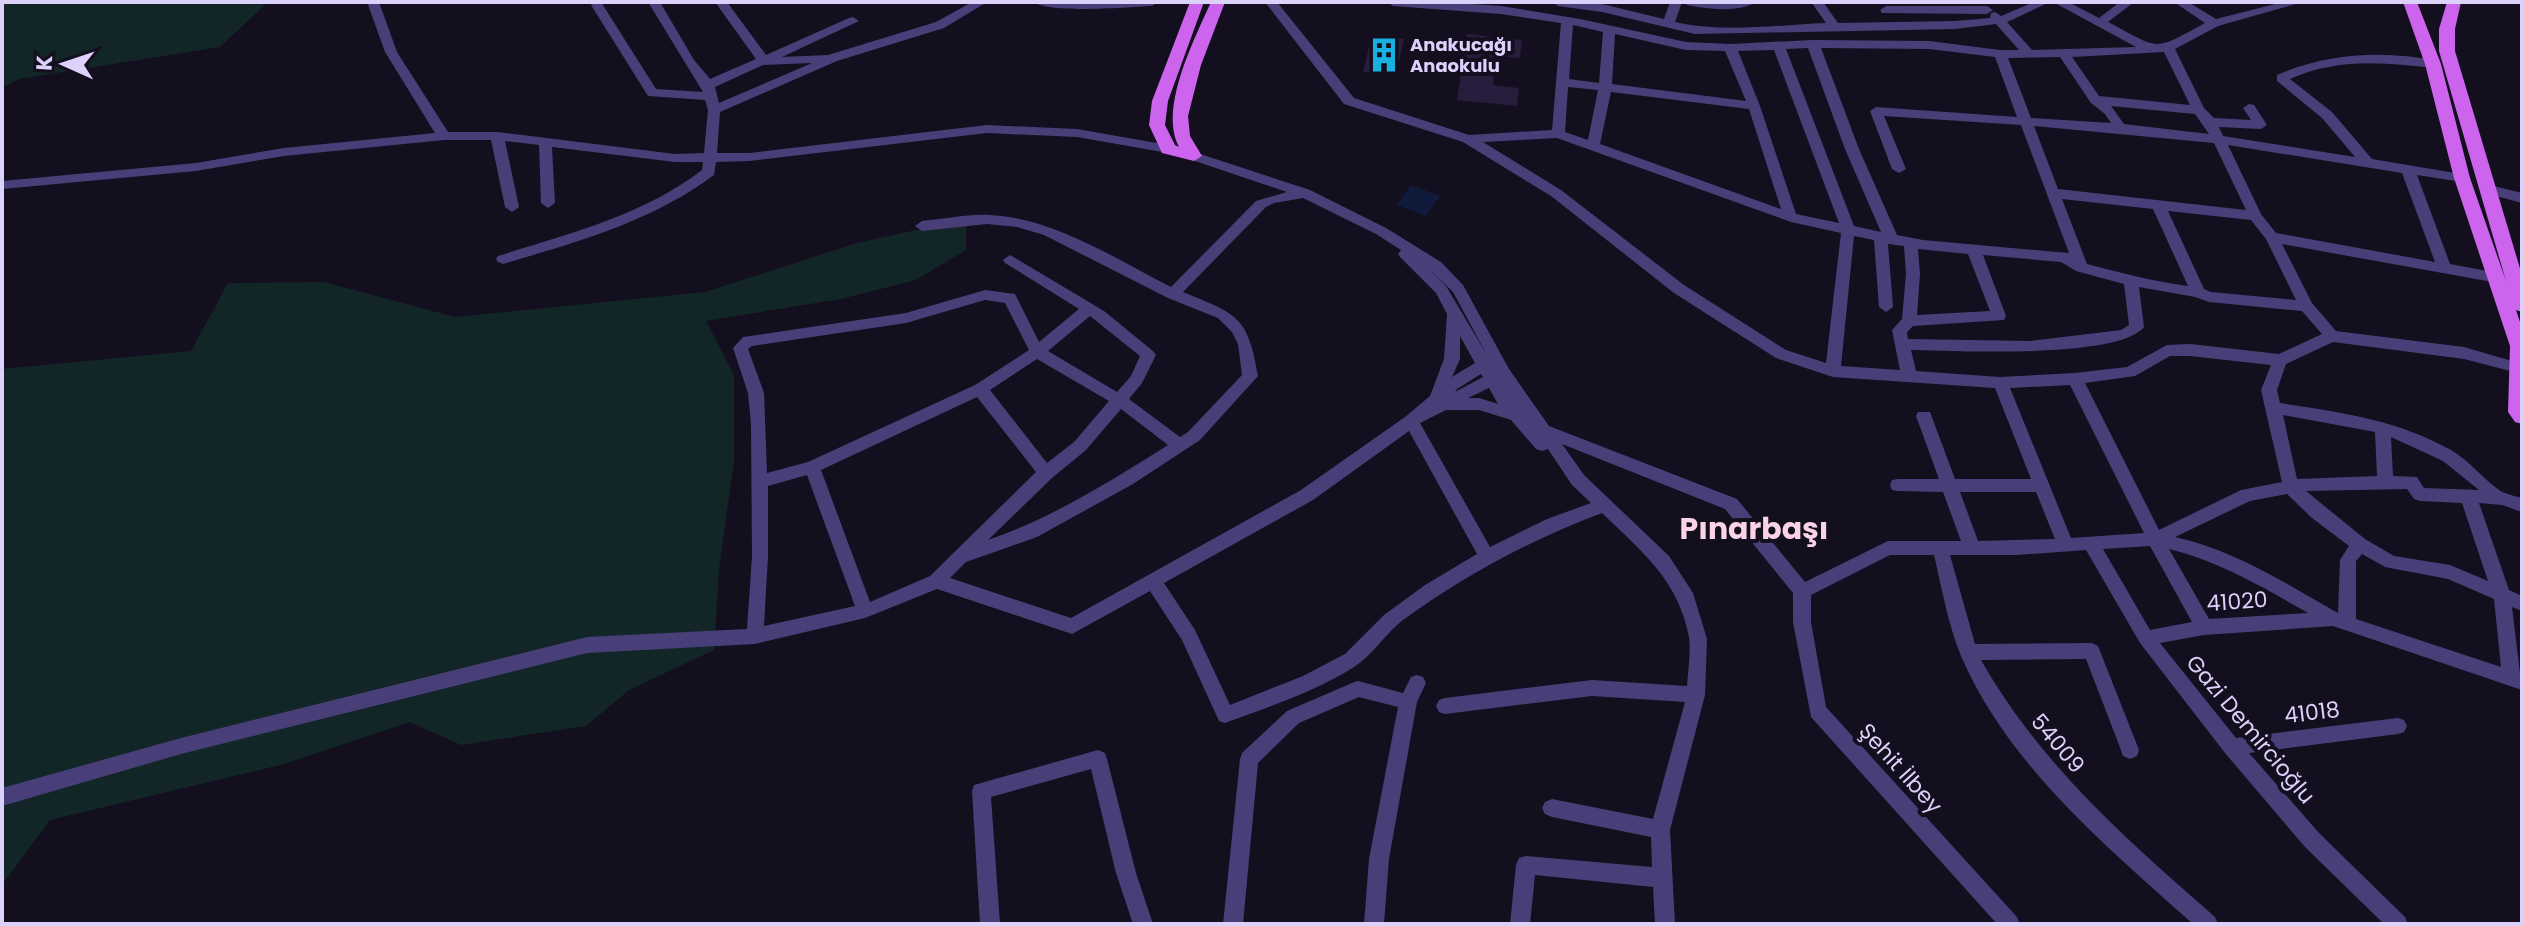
<svg xmlns="http://www.w3.org/2000/svg" width="2524" height="926" font-family="Poppins,sans-serif">
<style>
.green{fill:#122628}
.water{fill:#101b3c}
.building{fill:#281d3d}
.lines{fill:none;stroke-linecap:round;stroke-linejoin:round}
.minor{fill:#483f79;fill-rule:evenodd}
.major{fill:#cc64ee;fill-rule:evenodd}
.labels{text-anchor:middle;stroke-width:8;stroke-linejoin:round;paint-order:stroke}
.far-poi-label{font-size:18px;font-weight:bold;fill:#dbd1fa;stroke:#130f1e;text-anchor:start}
.street-label{font-size:22px;fill:#dbd1fa;stroke:#130f1e}
.district-label{font-size:30px;font-weight:bold;fill:#fad3e7;stroke:#130f1e}
</style>
<rect width="100%" height="100%" fill="#130f1e"/>
<path class="green" d="M2 2H268L220 47 19 79 2 88Z
M966 219V250L916 280 841 299 706 321 734 375V461L719 569 714 650 629 690 586 726 461 745 410 722 284 764 50 820 2 885V369L191 351 228 283 324 282 455 317 705 292 857 243Z"/>
<path class="water" d="M1411 185 1440 196 1426 216 1397 205Z"/>
<path class="building" d="M1467 34 1522 40 1520 58 1496 56 1493 85 1519 88 1517 106 1457 100Z
M1372 35 1404 39 1396 75 1363 72Z"/>
<g class="lines">
<path class="minor" d="M367 2H379L397 52 448 132H497L675 154 704 153 708 110 705 100 648 96 591 5 595 2H601L656 89 703 92 648 2H660L694 60 710 79 756 59 715 2H727L766 55 849 18 853 17 859 21 782 57 828 55 936 22 972 2H987L944 28 837 61 720 112 717 153H750L987 125 1077 129 1168 145 1175 149 1168 153 1077 137 987 133 750 161 716 162 714 175C651 222 577 242 503 264L498 262 496 259 498 256C570 233 642 216 702 170L703 162H675L552 147 555 203 548 208 541 203 539 145 505 141 519 207 512 212 505 207 491 140H444L284 156 196 171 2 189V181L196 163 284 148 435 133 385 52ZM812 63 719 103 715 87 763 65Z
M1033 2H1158L1152 6C1127 7 1052 14 1033 2Z
M1265 2H1277L1354 98 1469 135 1552 130 1561 23 1501 14 1393 6 1387 2H1441L1501 6 1580 19 1686 42 1730 44 1813 40 1929 41 2000 50H2019L1996 24 1955 29 1695 34 1602 12 1558 6 1552 2 1602 4 1664 19 1670 2H1682L1675 22C1724 33 1777 25 1826 23L1811 2H1823L1838 23 1955 21 1990 18 1991 13 1995 12 2001 16 2034 2H2050L2007 22 2032 50 2136 47 2053 2H2068L2099 18 2120 2H2134L2108 22C2161 50 2152 52 2205 23L2174 2H2188L2216 19 2283 2H2303L2218 26 2175 49 2204 108 2214 118 2251 120 2243 108 2249 104 2254 105 2267 125 2261 129 2219 127 2223 136 2355 157 2322 118 2277 81V75C2327 53 2384 50 2437 61V67L2433 68C2384 62 2336 58 2290 79L2332 112 2372 159 2467 175 2469 178 2462 182 2417 175 2450 264 2503 274 2505 278 2503 282 2498 283 2282 244 2312 303 2336 331 2464 347 2522 364V374L2464 359 2333 342 2286 364 2277 390 2280 403C2340 412 2398 420 2451 450 2470 461 2482 478 2499 490 2505 494 2515 496 2522 498V512L2502 505 2479 503 2509 590 2522 596V611L2512 607 2522 690 2333 626 2204 635 2160 643 2236 738 2398 718 2404 720 2407 726 2404 732 2398 734 2249 753 2319 833 2405 917 2408 924H2384L2305 847 2225 753 2140 643 2086 550 2017 555H1950L1975 644 2092 643 2098 646 2139 750 2137 756 2130 759 2123 756 2121 750 2086 659 1981 660C2041 765 2125 838 2215 917L2218 924H2193C2106 846 2008 765 1961 656 1948 624 1942 589 1934 555H1890L1811 595V622L1826 707 2017 917 2020 924H1997L1811 717 1793 622V593L1725 509 1562 444 1584 475 1669 556 1693 593 1707 639 1705 695 1670 830 1675 924H1655L1653 887 1535 875 1530 924H1510L1516 865 1519 858 1526 856 1652 867 1651 837 1552 817 1545 814 1542 808 1545 802 1552 799 1653 819 1685 702 1592 696 1445 714 1439 712 1436 706 1439 700 1445 698 1592 680 1687 686C1688 671 1691 652 1689 637 1678 579 1641 551 1602 513 1530 540 1465 575 1403 620 1385 634 1373 655 1354 667 1315 692 1268 707 1225 723L1219 721 1182 640 1150 591 1072 634 937 589 865 618 755 644 587 653 181 754 2 806V788L181 738 587 637 747 629 752 556 751 424 748 393 733 348 743 337 906 313 985 290 1015 294 1039 342 1079 309 1005 263 1003 260 1010 255 1104 311 1153 351 1156 355 1142 383 1129 399 1180 437 1188 432 1242 375 1238 344 1232 332 1218 318 1168 298 1044 235 1017 227 987 224 922 231 915 226 922 221C944 219 967 214 989 215 1052 217 1116 259 1171 287L1256 201 1287 192 1189 159V153L1194 152 1310 190 1386 228 1441 262 1463 285 1509 369 1549 426 1737 499 1805 582 1888 541H1961L1943 492 1898 491 1892 490 1890 485 1892 480 1898 479H1939L1916 416 1918 412H1930L1955 479H2031L1995 388 1833 377 1776 358 1674 293 1551 196 1463 142 1344 104ZM1573 25 1603 32 1599 83 1569 79ZM1615 34 1686 50 1725 51 1746 101 1612 84ZM1808 48 1845 149 1881 232 1854 226 1786 49ZM1821 48 1929 49 1995 57 2017 117 1876 107 1870 111 1892 169 1899 173 1906 169 1884 116 2021 125 2069 253 1923 240 1897 235 1859 149ZM1774 50 1839 223 1796 214 1760 106 1738 51ZM2164 52 2190 105 2099 96 2072 57ZM2060 57 2091 103 2105 114 2111 123 2031 118 2008 58ZM1568 87 1598 90 1588 140 1565 132ZM1611 92 1749 109 1781 209 1600 144ZM2111 106 2195 114 2209 134 2124 124ZM2034 126 2214 143 2246 210 2058 189ZM1557 138 1791 222 1841 233 1826 363 1786 350 1684 285 1561 190 1483 142ZM2228 145 2402 173 2435 262 2276 233 2261 214ZM1303 198 1376 234 1401 250 1398 254 1400 257 1436 293 1447 314 1444 359 1430 396 1405 417 1301 490 1071 618 950 578 966 562 1037 537 1133 484 1200 440 1258 376C1248 316 1237 314 1183 292L1266 207 1274 203ZM2062 199 2153 209 2188 286C2152 281 2121 273 2087 264ZM2168 211 2251 220 2266 239 2296 300 2211 292 2204 289ZM1854 236 1874 240 1879 307 1886 312 1893 307 1888 244 1904 246 1906 274 1902 319 1892 330 1900 370 1841 366ZM1918 249 1968 254 1990 311 1917 315 1920 274ZM1983 255 2061 262 2076 271 2124 284 2129 325 2121 330 2030 341 1908 339 1907 332 1913 326 2004 320 2006 316ZM1426 266 1453 292 1487 355 1446 286ZM2139 287 2195 297 2209 302 2302 311 2322 334 2279 354 2190 344 2167 345 2127 367 2075 373 2000 377 1916 371 1911 350C1954 351 2119 359 2144 327ZM985 300 1005 303 1029 350 975 385 808 462 767 473 764 393 748 349 752 346 906 323ZM1090 316 1140 356 1131 376 1117 392 1048 351ZM1460 336 1475 363 1452 377 1460 359ZM2170 356H2190L2271 365 2261 390 2282 482 2241 490 2159 530 2085 383 2135 376ZM1037 359 1109 401 1074 442 1047 463 990 390ZM1481 374 1483 377 1455 392 1457 389ZM2070 385 2144 533 2071 538 2010 388ZM1489 388 1498 404 1479 398H1468ZM977 397 1036 472 930 576 870 602 821 470ZM1121 409 1168 445C1111 481 1052 518 988 540L1052 478 1086 450ZM1446 410H1479L1511 420 1536 449 1542 451 1548 449 1572 485 1591 503 1547 519 1490 547 1420 423ZM2283 415 2375 432 2377 476 2297 479ZM1409 431 1477 554 1425 585 1384 615 1345 654 1303 676 1230 705 1195 630 1164 583 1313 500ZM2391 437 2443 461 2479 490 2424 488 2417 477 2393 476ZM807 475 855 606 764 626 768 556V486ZM2407 489 2414 499 2420 501 2462 503 2488 581 2450 565 2394 556 2365 539 2306 491ZM1960 492H2036L2055 539 1978 541ZM2287 494 2312 518 2349 546 2340 560 2338 613C2287 584 2234 550 2175 537L2250 501ZM2150 546 2192 622 2150 630 2103 549ZM2169 549C2219 561 2264 588 2308 613L2209 619ZM2362 554 2385 567 2448 579 2494 599 2501 667 2356 619V561Z
M1685 2H1756C1739 13 1706 9 1687 5Z
M1886 6H1987L1993 10 1987 14 1882 13 1880 10Z
M2490 185 2522 193V203L2485 193V187Z
M1417 675 1423 677 1426 683 1417 702 1389 859 1384 924H1364L1369 859 1398 707 1359 697 1299 723 1258 763 1243 924H1223L1240 759 1242 753 1287 711 1352 683 1358 681 1403 693 1411 677Z
M1098 750 1105 753 1107 759 1136 873 1153 924H1133L1116 873 1091 769 991 797 1000 924H980L972 791 974 785Z"/>
<path class="major" d="M1190 2H1204L1168 101 1165 125 1175 145 1179 147C1158 109 1195 38 1211 2H1225L1201 65 1188 116 1190 136 1202 156 1194 161 1162 153 1149 125 1152 101Z
M2403 2H2417L2441 64 2470 178 2506 281 2439 51V29L2447 2H2461L2455 29V51L2522 275V312L2516 310 2522 328V424L2515 422 2508 412 2510 346 2454 178 2425 64Z"/>
</g>
<defs>
<g id="building-bare" transform="scale(2.76)"><path d="M-4-6H4V6H1V3H-1V6H-4ZM-2.5-4.3h1.7v1.8h-1.7ZM.8-4.3h1.7v1.8H.8ZM-2.5-1h1.7V.8h-1.7ZM.8-1h1.7V.8H.8Z" fill="#18b1df" stroke="#130f1e" stroke-width="2.5" paint-order="stroke"/></g>
</defs>
<g fill-rule="evenodd">
<use href="#building-bare" x="1384" y="55"/>
</g>
<g class="labels">
<g class="far-poi-label">
<text x="1410" y="51">Anakucağı<tspan x="1410" dy="21">Anaokulu</tspan></text>
</g>
<g class="street-label">
<text transform="translate(2237 601) rotate(-4)" y="8">41020</text>
<text transform="translate(2312 712) rotate(-7)" y="8">41018</text>
<text transform="translate(2251 729) rotate(50)" y="8">Gazi Demircioğlu</text>
<text transform="translate(2058 743) rotate(50)" y="8">54009</text>
<text transform="translate(1901 768) rotate(48)" y="8">Şehit İlbey</text>
</g>
<g class="district-label">
<text x="1754" y="539">Pınarbaşı</text>
</g>
</g>
<rect width="2524" height="926" fill="none" stroke="#dbd1fa" stroke-width="8"/>
<g transform="translate(64 64) rotate(273)" stroke="#130f1e" stroke-width="6" paint-order="stroke">
<path d="M0-6L14 30L0 20L-14 30Z" fill="#dbd1fa"/>
<text y="-12" font-size="22" font-weight="bold" text-anchor="middle" fill="#dbd1fa">K</text>
</g>
</svg>
